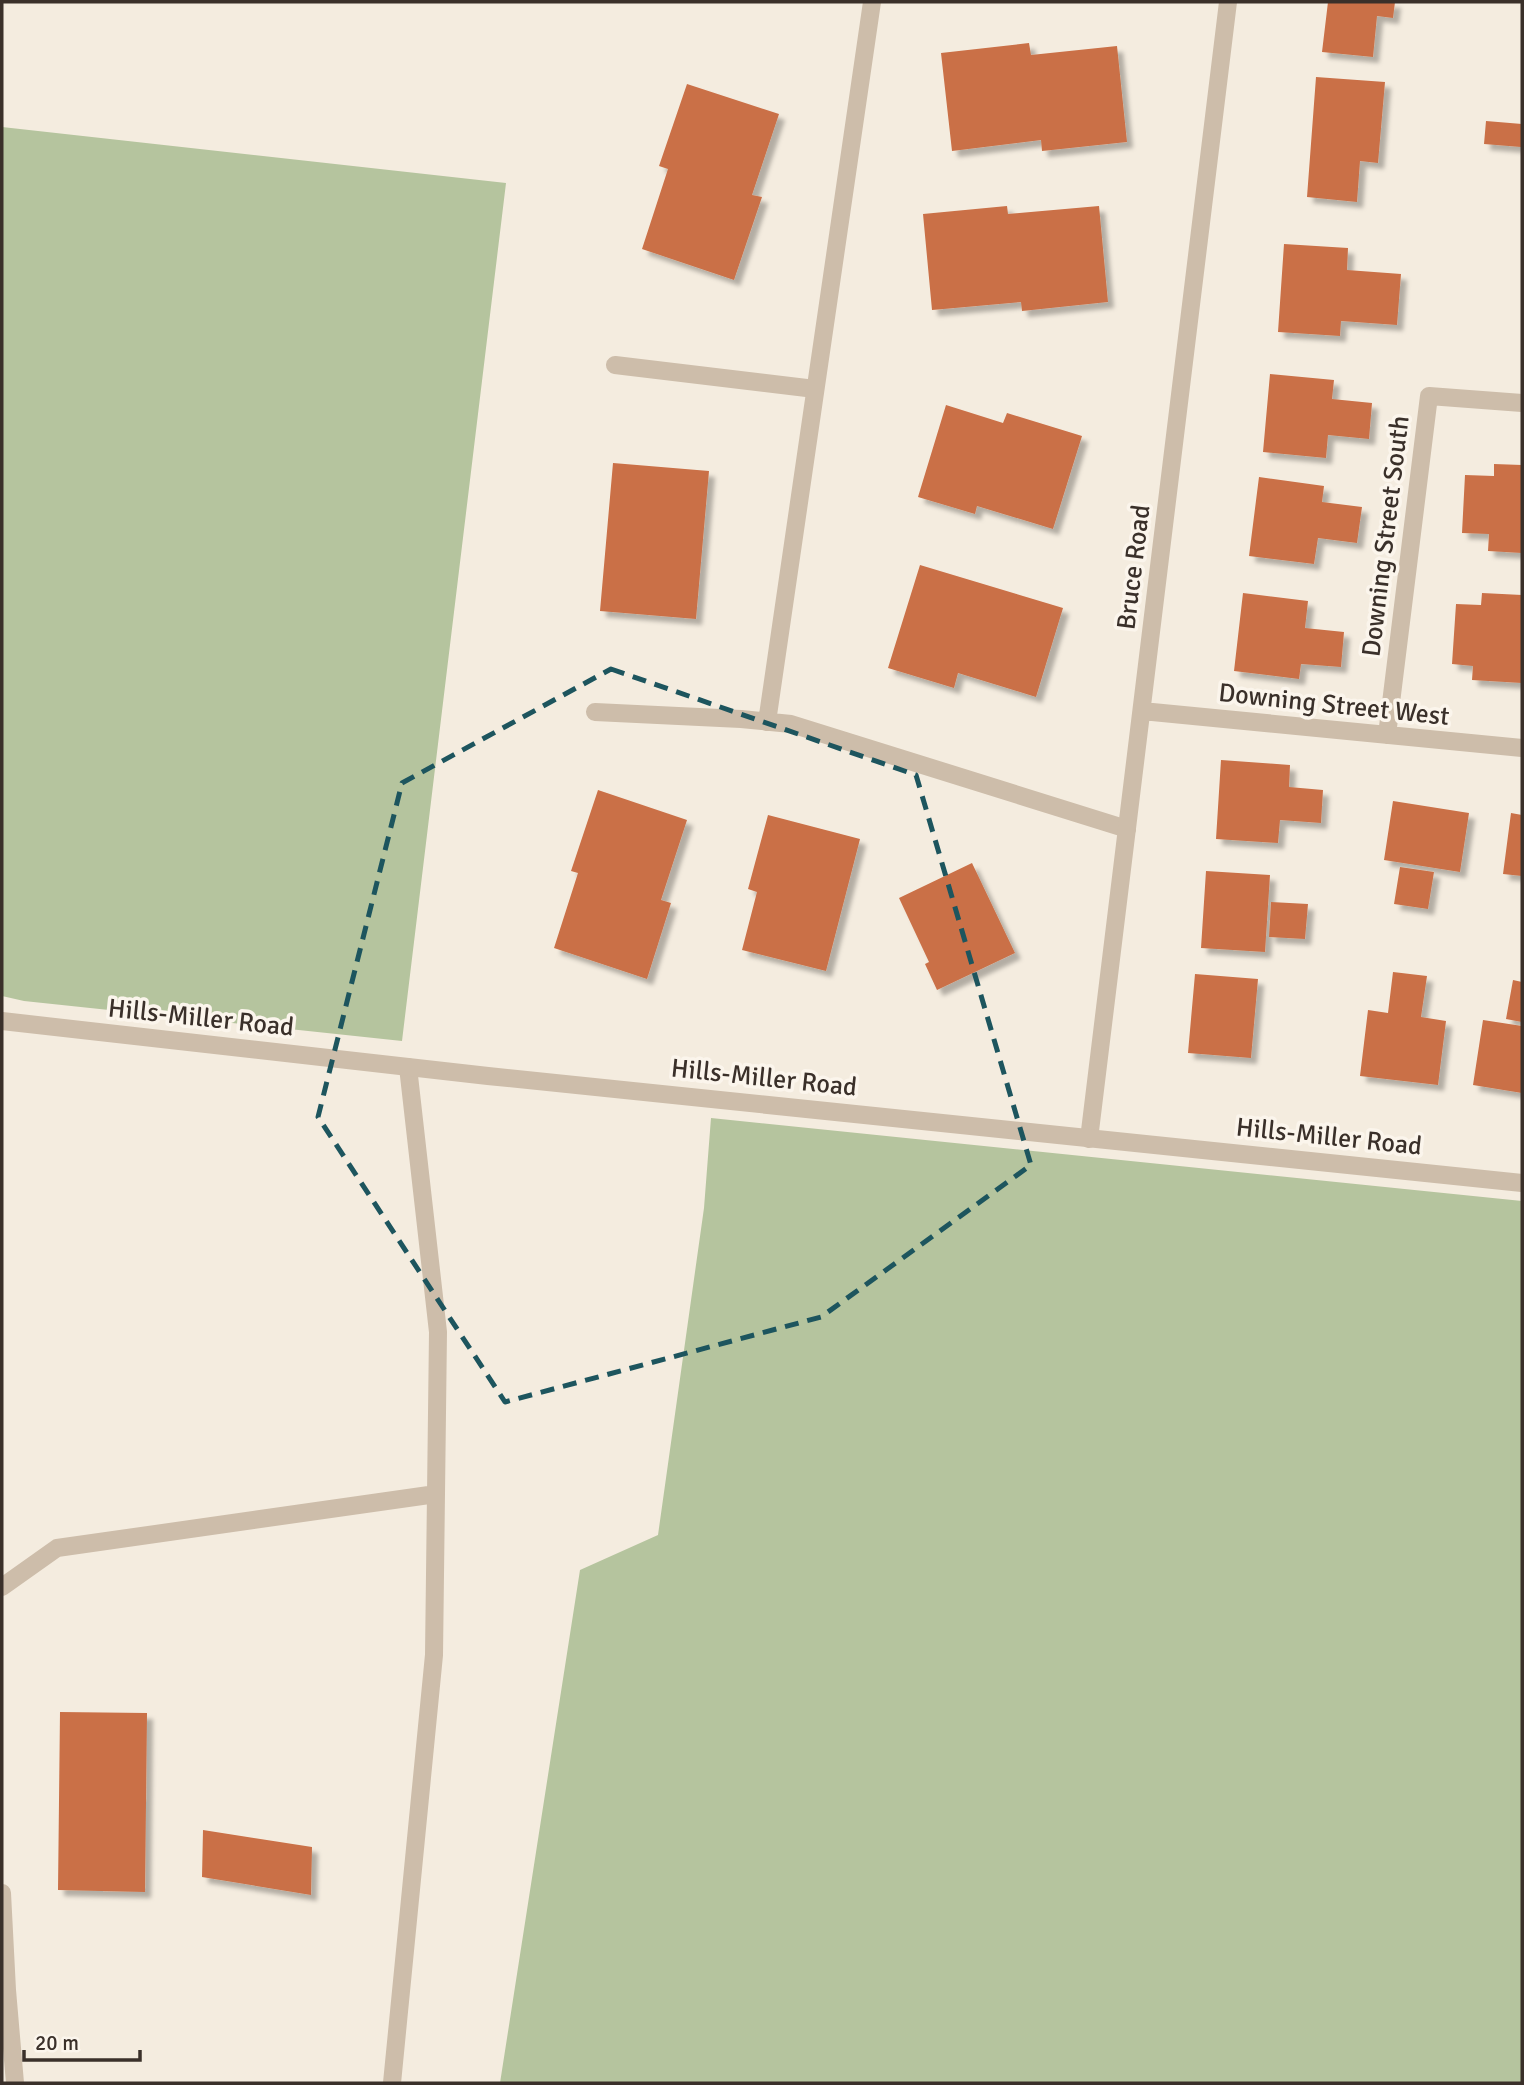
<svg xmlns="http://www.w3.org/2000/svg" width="1524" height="2085" font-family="Signika,sans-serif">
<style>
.green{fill:#b5c49e}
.building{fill:#ca7047;filter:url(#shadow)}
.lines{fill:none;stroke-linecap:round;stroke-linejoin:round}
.service{stroke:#cdbdaa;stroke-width:18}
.minor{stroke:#cdbdaa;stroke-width:18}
.tertiary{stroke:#cdbdaa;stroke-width:18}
.marked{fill:none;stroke:#1d555e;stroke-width:5;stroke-dasharray:14 9;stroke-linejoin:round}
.labels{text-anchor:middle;stroke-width:7;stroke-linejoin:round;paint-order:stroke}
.street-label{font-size:26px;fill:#3a302a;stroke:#fbf5ec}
</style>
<defs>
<filter id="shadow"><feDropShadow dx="6" dy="6" stdDeviation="2" flood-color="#0004"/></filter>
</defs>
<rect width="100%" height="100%" fill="#f4ecdf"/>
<path class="green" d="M2 127 506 183 402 1041 24 1001 2 996Z
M711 1118 1522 1201V2083H500L580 1570 658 1535 704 1208Z"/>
<path class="building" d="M1328 2H1395L1393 18 1377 16 1373 57 1322 52Z
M1029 43 1031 55 1117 46 1127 142 1042 151 1041 140 952 151 941 53Z
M1316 77 1385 82 1378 163 1360 161 1357 202 1307 197Z
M687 84 779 114 752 195 762 197 734 280 642 249 668 169 659 166Z
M1486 121 1522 124 1521 147 1484 144Z
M1007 206 1008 214 1099 206 1108 302 1022 311 1021 302 932 310 923 214Z
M1284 244 1348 248 1347 270 1401 274 1397 325 1341 321 1340 336 1278 332Z
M1270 374 1334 380 1332 399 1372 403 1369 439 1328 435 1326 458 1263 452Z
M946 405 1003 423 1007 413 1082 436 1053 529 977 506 975 514 918 497Z
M613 463 709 471 696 619 600 611Z
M1494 464 1522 465V553L1488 551 1489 534 1462 533 1465 475 1494 476Z
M1259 477 1324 486 1322 502 1362 507 1357 543 1318 538 1314 564 1249 556Z
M920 565 1063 608 1036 697 958 673 954 688 888 668Z
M1243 593 1308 601 1305 628 1344 632 1341 667 1301 664 1299 679 1234 671Z
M1482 593 1522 595V683L1472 680 1473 666 1452 664 1456 604 1481 605Z
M1221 760 1290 765 1289 787 1323 790 1321 823 1280 820 1278 843 1216 839Z
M598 790 687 820 661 900 671 903 647 979 554 948 578 873 571 871Z
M1393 801 1469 813 1460 872 1384 860Z
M1511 813 1522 815V876L1503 874Z
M768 815 860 839 826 971 742 950 757 892 748 889Z
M972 863 1015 953 937 990 925 964 929 962 899 898Z
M1400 867 1434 872 1428 909 1394 904Z
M1206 871 1270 875 1265 952 1201 948Z
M1271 902 1308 904 1305 939 1269 937Z
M1393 972 1427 976 1421 1017 1446 1021 1438 1085 1360 1076 1368 1010 1388 1013Z
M1195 974 1258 979 1251 1058 1188 1053Z
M1513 980 1522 982V1022L1506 1019Z
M1483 1020 1522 1026V1093L1473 1085Z
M60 1712 147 1713 145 1892 58 1890Z
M203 1830 312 1847 311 1895 202 1877Z"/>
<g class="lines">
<path class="service" d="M615 365 815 389
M595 712 741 719 791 724 1127 829
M767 722 872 2
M2 1587 57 1548 436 1494
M2 1893 7 1990
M2 1988 7 1990 15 2083
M392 2083 434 1655 438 1332 408 1067"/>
<path class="minor" d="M1142 711 1522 748
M1387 735 1429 396 1522 403
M1089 1139 1228 2"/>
<path class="tertiary" d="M2 1021 488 1076 1522 1183"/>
</g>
<path class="marked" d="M611 669 916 775 1031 1165 821 1317 505 1402 318 1117 402 783Z"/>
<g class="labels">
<g class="street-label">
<text transform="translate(1385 536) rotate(-83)" y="9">Downing Street South</text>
<text transform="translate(1133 567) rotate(-83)" y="9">Bruce Road</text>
<text transform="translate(1334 704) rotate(6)" y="9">Downing Street West</text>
<text transform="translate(201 1017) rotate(6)" y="9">Hills-Miller Road</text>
<text transform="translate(764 1077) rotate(6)" y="9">Hills-Miller Road</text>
<text transform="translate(1329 1136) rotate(6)" y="9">Hills-Miller Road</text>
</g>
</g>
<rect width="1524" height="2085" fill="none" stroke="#3a302a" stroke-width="7"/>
<path d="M24 2050v10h116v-10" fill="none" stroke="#3a302a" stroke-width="3.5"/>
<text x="35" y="2050" font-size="21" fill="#3a302a" stroke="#fbf5ec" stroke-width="5" paint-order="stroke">20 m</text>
</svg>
